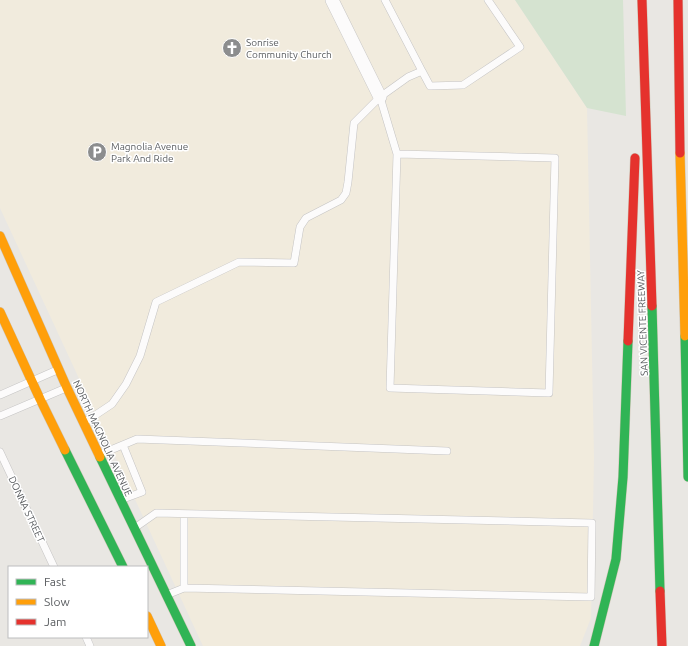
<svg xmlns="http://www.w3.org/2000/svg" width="688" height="646" font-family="Ubuntu,sans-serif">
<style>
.commercial{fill:#f1ebdd}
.green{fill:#d5e3d0}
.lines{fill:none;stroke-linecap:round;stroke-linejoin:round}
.lane-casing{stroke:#c5c4c4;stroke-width:8}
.street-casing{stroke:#c5c4c4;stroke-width:14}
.fast-casing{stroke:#cec4b4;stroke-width:10}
.slow-casing{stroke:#cec4b4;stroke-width:10}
.jam-casing{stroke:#cec4b4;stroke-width:10}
.lane{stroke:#fcfbfb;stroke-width:7}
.street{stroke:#fcfbfb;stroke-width:13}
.fast{stroke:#30b455;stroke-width:9}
.slow{stroke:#ff9f0a;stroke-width:9}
.jam{stroke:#e5322d;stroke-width:9}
.labels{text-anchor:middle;stroke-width:3;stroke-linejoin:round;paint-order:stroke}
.poi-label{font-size:10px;fill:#5a5d60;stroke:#fff;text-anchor:start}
.street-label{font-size:10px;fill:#5a5d60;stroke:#fff}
</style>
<rect width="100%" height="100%" fill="#e9e7e3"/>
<path class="commercial" d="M0 0H515L587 108 594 457 591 618 580 646H203L0 208Z"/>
<path class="green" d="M515 0H623L626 116 587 108Z"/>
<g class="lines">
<g class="lane-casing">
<path id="lane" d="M422 71 430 86 463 85 520 47 488 0
M380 97 397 154 390 388 549 393 555 158 397 154
M0 395 57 370
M0 416 66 388
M85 422 112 404 126 384 140 356 156 302 239 262 294 263 300 227 306 218 341 200 346 193 348 182 354 123 380 97 408 77 422 71 385 0
M0 452 54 567
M101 454 137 439 447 451
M123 499 142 492 123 445
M184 514V588
M136 527 156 513 592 523 591 597 184 588 169 594
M86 637 90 646"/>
</g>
<g class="street-casing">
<path id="street" d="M332 0 380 97"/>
</g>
<g class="fast-casing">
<path id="fast" d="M652 306 660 591
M685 336 688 477
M65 450 123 567
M100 457 191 646
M594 646 616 559 623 477 628 341"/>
</g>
<g class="slow-casing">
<path id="slow" d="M680 153 685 336
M0 236 67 388 100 457
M0 312 40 399 65 450
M147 616 161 646"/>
</g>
<g class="jam-casing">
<path id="jam" d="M642 0 652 306
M678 0 680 153
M628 341 635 158
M660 591 662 646"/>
</g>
<use href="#lane" class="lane"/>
<use href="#street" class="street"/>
<use href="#fast" class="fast"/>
<use href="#slow" class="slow"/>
<use href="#jam" class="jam"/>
</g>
<defs>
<g id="church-disc" transform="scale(1)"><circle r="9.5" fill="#8c8d8e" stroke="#fff"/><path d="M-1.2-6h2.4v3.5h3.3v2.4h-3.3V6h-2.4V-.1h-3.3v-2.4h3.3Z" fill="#fff"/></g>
<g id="parking-disc" transform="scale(1)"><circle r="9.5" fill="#8c8d8e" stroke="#fff"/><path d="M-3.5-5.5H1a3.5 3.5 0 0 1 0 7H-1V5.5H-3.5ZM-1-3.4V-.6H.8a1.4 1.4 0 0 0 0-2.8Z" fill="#fff"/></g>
</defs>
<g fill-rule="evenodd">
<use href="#church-disc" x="232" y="48"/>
<use href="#parking-disc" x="97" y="152"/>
</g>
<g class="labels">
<g class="poi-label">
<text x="246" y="46">Sonrise<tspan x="246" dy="12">Community Church</tspan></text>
<text x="111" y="150">Magnolia Avenue<tspan x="111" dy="12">Park And Ride</tspan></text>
</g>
<g class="street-label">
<text transform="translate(642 323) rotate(-92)" y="4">SAN VICENTE FREEWAY</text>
<text transform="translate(103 438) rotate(65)" y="4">NORTH MAGNOLIA AVENUE</text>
<text transform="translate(27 509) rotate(65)" y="4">DONNA STREET</text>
</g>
</g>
<rect x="8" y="566" width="140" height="72" fill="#ffffff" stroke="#bdbebf"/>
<rect x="16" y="579" width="20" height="6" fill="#30b455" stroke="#bdbebf"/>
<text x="44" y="586" font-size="12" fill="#5a5d60">Fast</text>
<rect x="16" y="599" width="20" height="6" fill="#ff9f0a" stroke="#bdbebf"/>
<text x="44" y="606" font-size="12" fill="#5a5d60">Slow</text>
<rect x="16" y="619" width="20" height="6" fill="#e5322d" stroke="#bdbebf"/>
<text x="44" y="626" font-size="12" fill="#5a5d60">Jam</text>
</svg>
